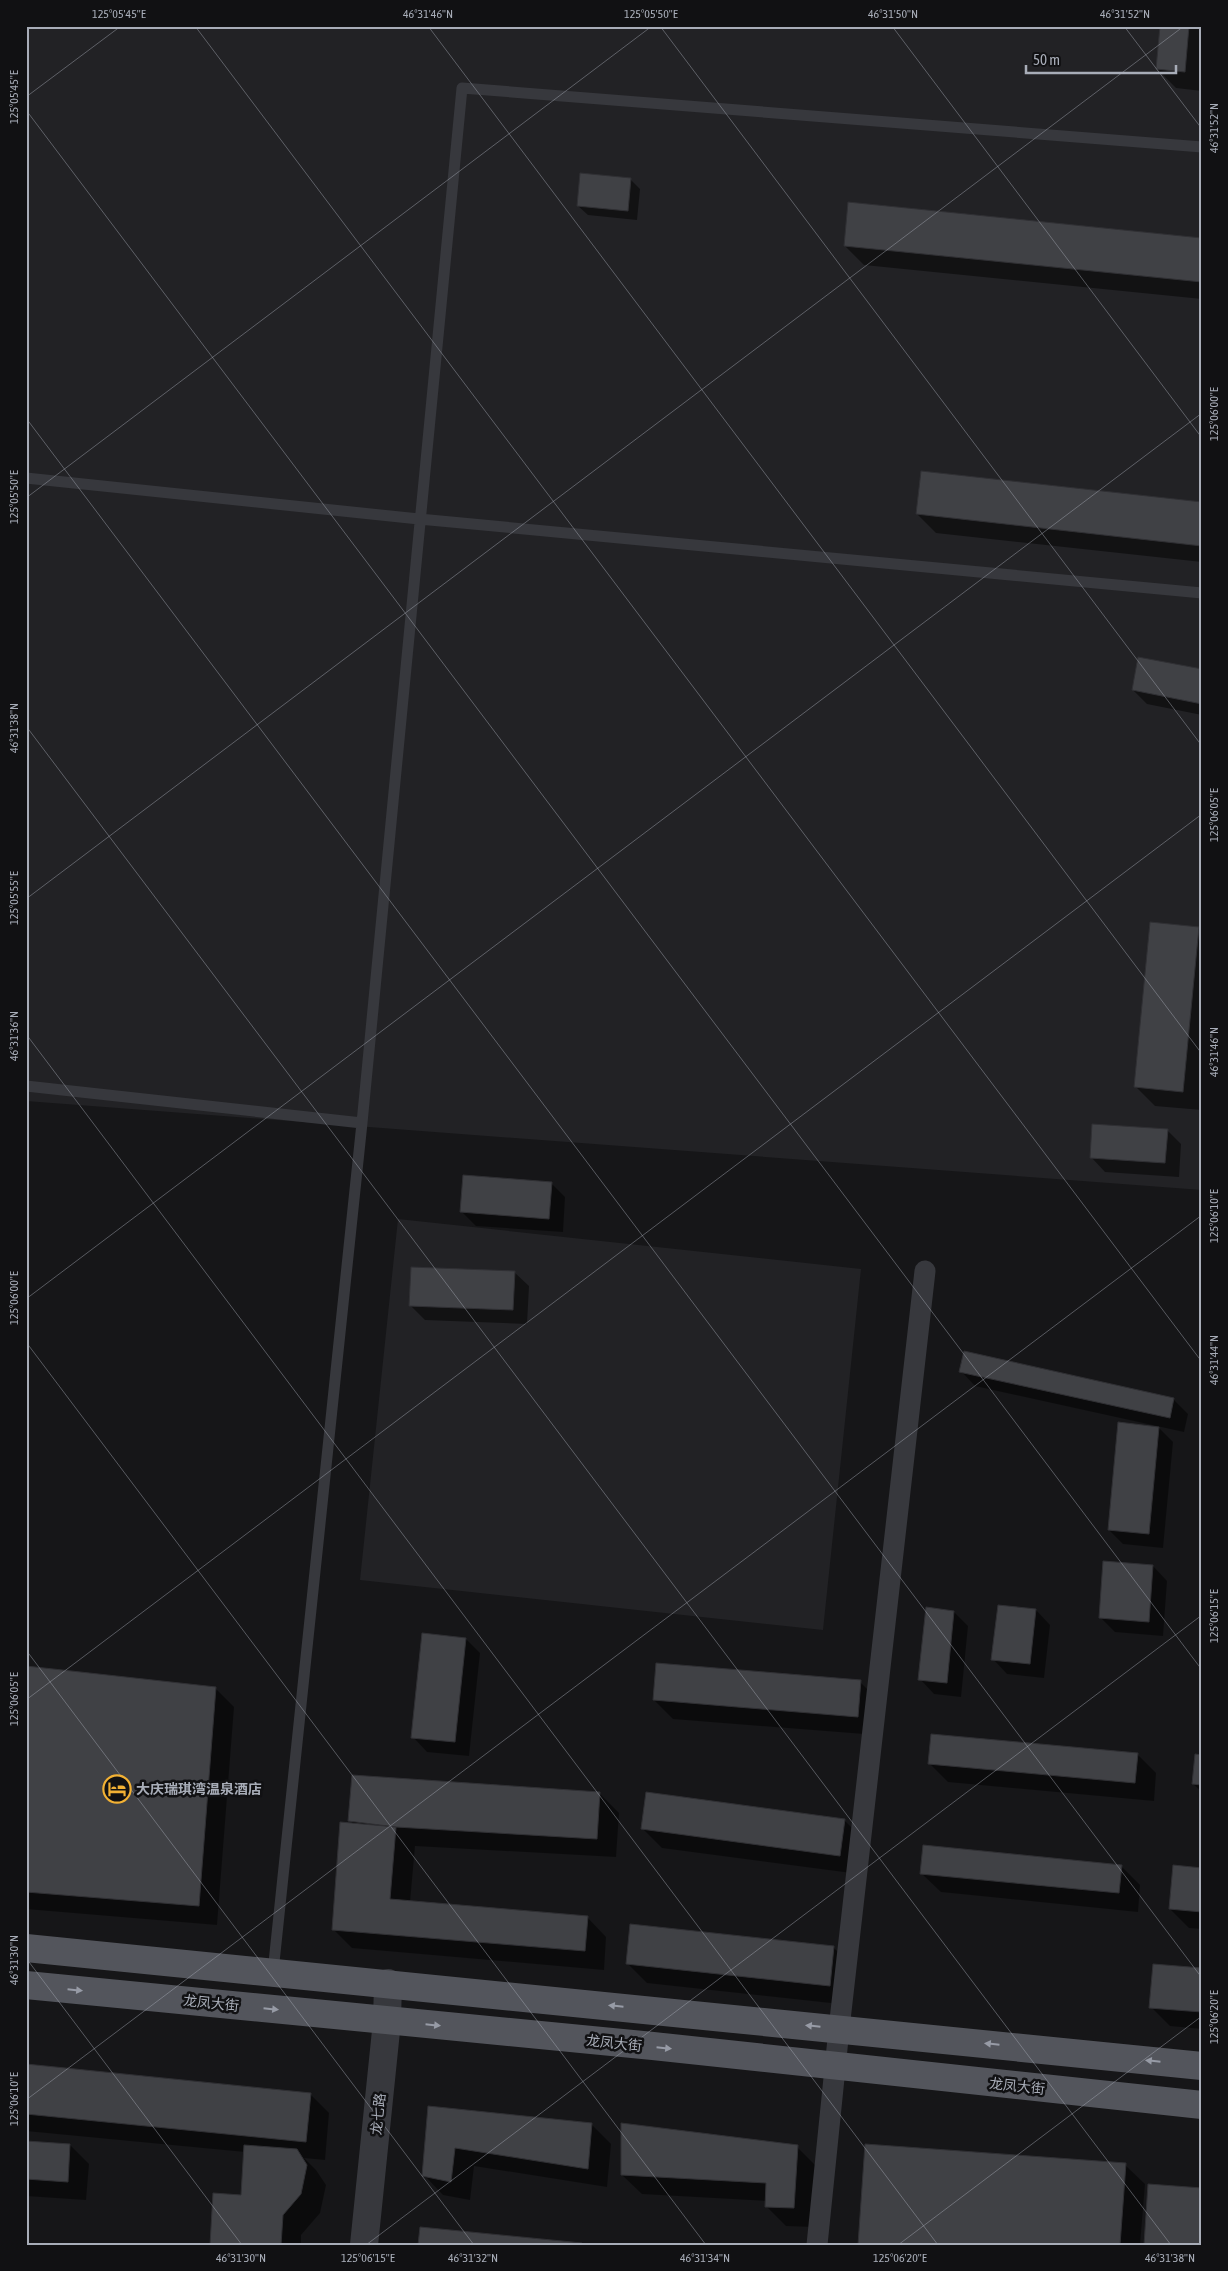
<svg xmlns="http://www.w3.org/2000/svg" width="1228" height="2271" font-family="'Asap Condensed','Noto Sans SC',sans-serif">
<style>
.built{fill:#222225}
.shadow{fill:#0007}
.building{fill:#404145;stroke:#303034}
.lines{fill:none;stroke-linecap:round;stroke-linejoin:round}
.service{stroke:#37383d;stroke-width:11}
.minor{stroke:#37383d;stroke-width:21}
.tertiary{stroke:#37383d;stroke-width:28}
.primary{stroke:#53555c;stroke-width:28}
.oneway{fill:#979ba6}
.ticks{fill:none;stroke:#a8adb8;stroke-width:1;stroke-opacity:0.45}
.labels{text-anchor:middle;stroke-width:5;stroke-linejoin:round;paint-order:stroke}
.poi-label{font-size:14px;font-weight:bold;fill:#a8adb8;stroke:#111113;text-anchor:start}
.street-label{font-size:14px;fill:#a8adb8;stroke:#111113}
.neatline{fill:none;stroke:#a8adb8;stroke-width:2}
.ticks-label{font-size:12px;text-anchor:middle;fill:#a8adb8}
</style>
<rect width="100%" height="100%" fill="#161618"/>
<path class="built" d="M26 26H1202V1190L26 1101Z
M398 1219 861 1269 823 1630 360 1580Z"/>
<path class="shadow" d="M1161 26H1202V91L1176 88 1157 69Z
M631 180 640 189 637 220 588 215 578 206Z
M1202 239V299L864 265 845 246Z
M1202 503V562L936 533 917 514Z
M1202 671V715L1147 704 1133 690Z
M1199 928 1202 931V1110L1155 1106 1135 1086Z
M1167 1130 1181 1144 1179 1177 1105 1172 1091 1157Z
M551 1183 565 1197 563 1232 476 1226 462 1212Z
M514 1272 529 1286 527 1324 425 1320 411 1306Z
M961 1371 1173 1399 1188 1414 1184 1432 975 1386Z
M1157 1426 1173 1442 1163 1548 1123 1544 1109 1530Z
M1153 1566 1167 1581 1163 1636 1115 1632 1100 1617Z
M1036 1610 1050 1625 1044 1678 1007 1674 993 1659Z
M954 1612 968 1626 961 1697 934 1694 920 1679Z
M466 1639 480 1653 469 1756 427 1752 413 1737Z
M26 1667 215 1688 234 1707 217 1925 26 1909Z
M860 1682 879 1701 877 1735 673 1719 654 1700Z
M1137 1754 1156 1773 1154 1801 948 1782 929 1763Z
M1202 1756V1792L1193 1784Z
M600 1794 619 1813 616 1857 415 1846 410 1902 587 1917 606 1937 604 1970 352 1948 333 1929 354 1825 350 1820Z
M844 1820 863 1839 859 1874 662 1848 643 1829Z
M1121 1866 1140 1885 1138 1912 941 1892 921 1873Z
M1202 1869V1929L1189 1928 1170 1909Z
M631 1926 834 1948 853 1967 849 2005 647 1983 628 1964Z
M1202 1970V2029L1170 2026 1151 2007Z
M26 2066 310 2094 329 2113 325 2160 304 2158 316 2170 326 2185 320 2213 301 2235V2245H211L242 2196 245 2152 26 2131Z
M430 2107 592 2125 611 2144 607 2187 474 2166 470 2200 443 2195 424 2175Z
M26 2142 70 2145 89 2164 86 2200 26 2196Z
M797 2147 816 2166 813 2227 786 2226 767 2207V2201L642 2194 622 2175Z
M1125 2165 1145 2184 1140 2245H859Z
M613 2243 628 2245H613Z"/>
<path class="building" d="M1160 26H1189L1185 72 1156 69Z
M580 173 631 178 628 211 577 206Z
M848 202 1202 238V282L844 246Z
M921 471 1202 502V546L916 514Z
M1138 657 1202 669V704L1132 690Z
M1150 922 1199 927 1183 1092 1134 1087Z
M1092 1124 1168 1129 1165 1163 1090 1158Z
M463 1175 552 1182 549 1219 460 1212Z
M411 1267 515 1271 513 1310 409 1306Z
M964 1351 1174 1398 1170 1418 959 1372Z
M1118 1422 1159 1427 1149 1534 1108 1530Z
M1103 1561 1153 1565 1149 1622 1099 1618Z
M998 1605 1036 1609 1030 1664 991 1660Z
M926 1607 954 1611 947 1683 918 1680Z
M422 1633 466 1638 455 1742 411 1738Z
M656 1663 861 1680 858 1717 653 1700Z
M26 1666 216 1687 199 1906 26 1892Z
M931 1734 1138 1753 1135 1783 928 1764Z
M1195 1754 1202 1755V1785L1192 1784Z
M352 1775 600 1792 597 1839 396 1827 348 1821Z
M646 1792 845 1819 840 1856 641 1829Z
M340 1822 396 1827 390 1899 588 1916 585 1951 332 1930Z
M923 1845 1122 1865 1119 1893 920 1874Z
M1173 1865 1202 1868V1912L1169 1909Z
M630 1924 834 1946 830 1986 626 1964Z
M1153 1964 1202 1968V2012L1149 2008Z
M26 2064 311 2093 306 2142 26 2114Z
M428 2106 592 2123 588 2169 455 2148 451 2182 422 2176Z
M621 2123 798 2145 794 2208 765 2207 766 2183 621 2175Z
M26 2141 70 2144 68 2182 26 2179Z
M865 2144 1126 2163 1120 2245H858Z
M244 2145 297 2149 307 2165 301 2194 283 2215 281 2245H210L213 2193 241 2195Z
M1148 2184 1202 2188V2245H1144Z
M420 2227 582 2243V2245H418Z"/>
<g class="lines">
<path class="service" d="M26 478 419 519 1202 593
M26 1086 362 1123
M273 1972 362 1123 462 88 1202 147"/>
<path class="minor" d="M817 2245 839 2029 925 1271"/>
<path class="tertiary" d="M364 2245 387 2021 388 1983"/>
<path class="primary" d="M26 1948 1202 2066
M26 1985 653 2046 1202 2105"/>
</g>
<defs><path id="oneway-solid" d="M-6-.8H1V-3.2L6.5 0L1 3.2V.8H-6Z" transform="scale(1.25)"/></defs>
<g class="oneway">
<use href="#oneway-solid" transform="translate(75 1990) rotate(6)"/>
<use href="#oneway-solid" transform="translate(616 2006) rotate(-174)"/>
<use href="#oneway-solid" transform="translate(271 2009) rotate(6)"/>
<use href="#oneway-solid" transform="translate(433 2025) rotate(6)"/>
<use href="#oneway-solid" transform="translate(813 2026) rotate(-174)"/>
<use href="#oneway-solid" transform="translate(992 2044) rotate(-174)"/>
<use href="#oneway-solid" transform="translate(664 2048) rotate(6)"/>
<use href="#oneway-solid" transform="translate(1153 2061) rotate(-174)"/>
</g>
<path class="ticks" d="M195 26 1202 1362M428 26 1202 1054M660 26 1202 746M892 26 1202 438M1124 26 1202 129M26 97 121 26M26 110 1202 1670M26 418 1202 1978M26 498 652 26M26 726 1171 2245M26 899 1184 26M26 1034 938 2245M26 1299 1202 413M26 1342 706 2245M26 1650 474 2245M26 1700 1202 814M26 1958 242 2245M26 2100 1202 1215M366 2245 1202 1615M898 2245 1202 2016"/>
<defs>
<g id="hotel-ring" transform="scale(1.4375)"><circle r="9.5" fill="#111113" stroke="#f2b134" stroke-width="1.5"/><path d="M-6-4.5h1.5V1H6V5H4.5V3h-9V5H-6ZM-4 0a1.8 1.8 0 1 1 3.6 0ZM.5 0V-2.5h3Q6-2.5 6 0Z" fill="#f2b134"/></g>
</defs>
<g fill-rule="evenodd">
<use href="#hotel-ring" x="117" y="1789"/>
</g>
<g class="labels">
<g class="poi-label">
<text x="136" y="1794">大庆瑞琪湾温泉酒店</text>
</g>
<g class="street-label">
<text transform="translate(211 2003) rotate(6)" y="5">龙凤大街</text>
<text transform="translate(614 2043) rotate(6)" y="5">龙凤大街</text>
<text transform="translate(1017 2086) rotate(6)" y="5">龙凤大街</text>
<text transform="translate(378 2114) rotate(-84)" y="5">龙七路</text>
</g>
</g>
<rect width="1228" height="2271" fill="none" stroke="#111113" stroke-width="55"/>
<path d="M1026 65v8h150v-8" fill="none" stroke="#a8adb8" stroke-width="2.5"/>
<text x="1033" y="65" font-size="15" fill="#a8adb8" stroke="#111113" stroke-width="4" paint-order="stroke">50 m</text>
<rect x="28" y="28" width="1172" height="2216" class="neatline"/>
<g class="ticks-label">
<text x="119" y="18">125°05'45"E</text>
<text x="428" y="18">46°31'46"N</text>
<text x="651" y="18">125°05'50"E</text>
<text x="893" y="18">46°31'50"N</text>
<text x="1125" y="18">46°31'52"N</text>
<text transform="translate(14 97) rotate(-90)" y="4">125°05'45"E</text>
<text transform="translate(1214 128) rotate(-90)" y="4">46°31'52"N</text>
<text transform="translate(1214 414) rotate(-90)" y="4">125°06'00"E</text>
<text transform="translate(14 497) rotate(-90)" y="4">125°05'50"E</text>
<text transform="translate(14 728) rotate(-90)" y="4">46°31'38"N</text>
<text transform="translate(1214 815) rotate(-90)" y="4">125°06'05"E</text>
<text transform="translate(14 898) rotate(-90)" y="4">125°05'55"E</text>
<text transform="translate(14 1036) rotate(-90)" y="4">46°31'36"N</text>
<text transform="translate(1214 1052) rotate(-90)" y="4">46°31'46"N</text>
<text transform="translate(1214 1216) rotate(-90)" y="4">125°06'10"E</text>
<text transform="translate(14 1298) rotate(-90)" y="4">125°06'00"E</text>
<text transform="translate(1214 1360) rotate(-90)" y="4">46°31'44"N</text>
<text transform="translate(1214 1616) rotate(-90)" y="4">125°06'15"E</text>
<text transform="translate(14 1699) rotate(-90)" y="4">125°06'05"E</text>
<text transform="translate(14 1960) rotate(-90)" y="4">46°31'30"N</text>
<text transform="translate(1214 2017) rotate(-90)" y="4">125°06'20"E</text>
<text transform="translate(14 2099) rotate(-90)" y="4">125°06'10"E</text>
<text x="241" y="2262">46°31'30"N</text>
<text x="368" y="2262">125°06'15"E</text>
<text x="473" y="2262">46°31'32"N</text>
<text x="705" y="2262">46°31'34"N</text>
<text x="900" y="2262">125°06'20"E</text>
<text x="1170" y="2262">46°31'38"N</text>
</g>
</svg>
